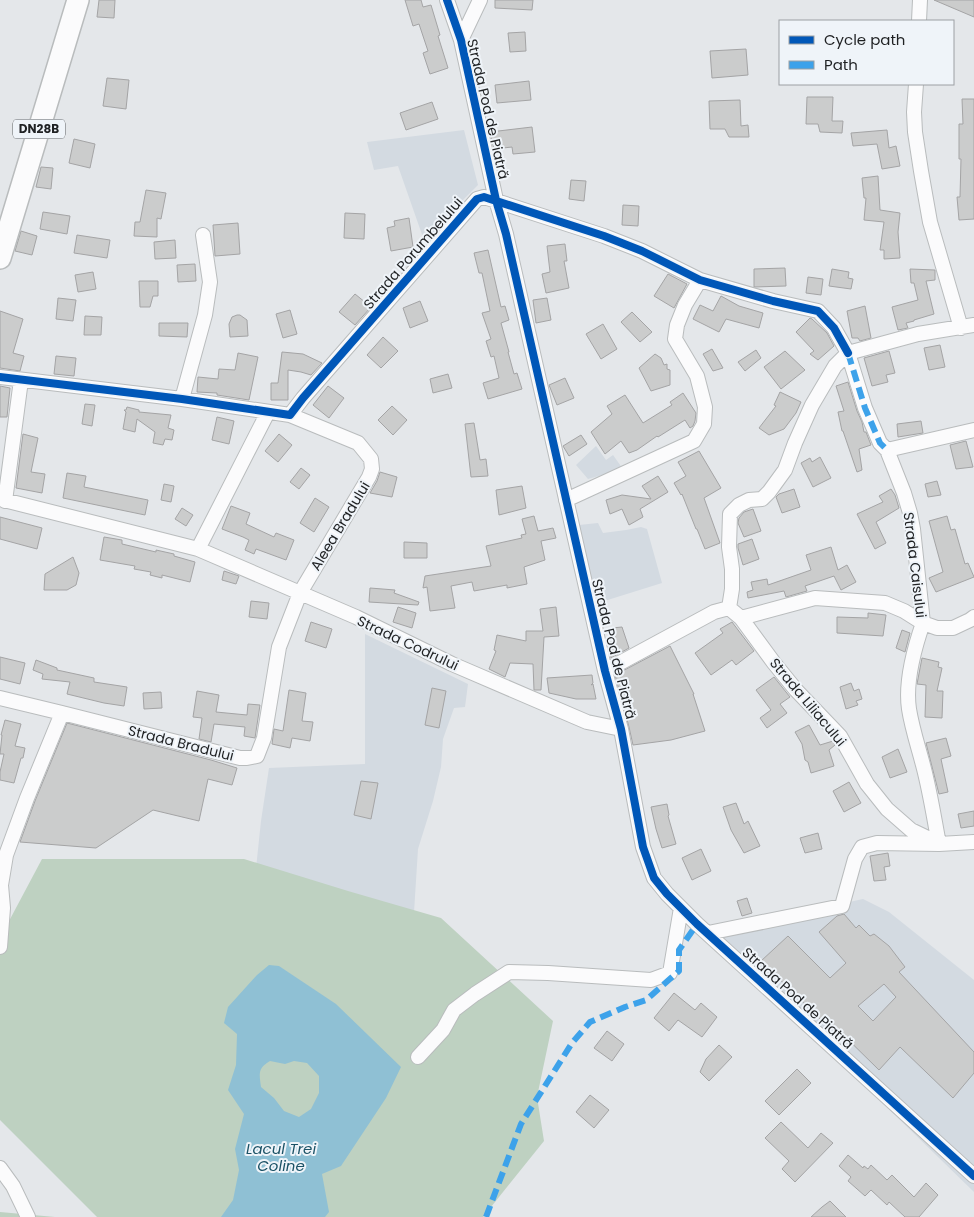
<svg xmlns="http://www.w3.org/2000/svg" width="974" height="1217" font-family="Poppins,sans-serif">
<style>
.built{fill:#d3dae1}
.green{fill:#bed1c1}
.water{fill:#8fc0d4;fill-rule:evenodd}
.building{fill:#cbcccc;stroke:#a4a4a5;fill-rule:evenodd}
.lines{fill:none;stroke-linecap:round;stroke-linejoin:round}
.street-casing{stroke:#b9bcbd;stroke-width:16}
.primary-casing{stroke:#b9bcbd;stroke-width:24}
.street{stroke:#fbfbfc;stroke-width:14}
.primary{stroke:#fbfbfc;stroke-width:21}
.quiet{stroke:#3da2ea;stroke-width:6;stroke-dasharray:12 6;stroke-linecap:butt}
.cycleway-casing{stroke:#eff4f9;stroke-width:11}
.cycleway{stroke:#0057b8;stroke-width:8}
.labels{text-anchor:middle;stroke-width:4;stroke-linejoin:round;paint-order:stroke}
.shield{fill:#eff4f9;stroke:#5d6063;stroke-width:1}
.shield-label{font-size:12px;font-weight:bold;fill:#1f2123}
.street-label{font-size:14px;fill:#1f2123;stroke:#eff4f9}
.water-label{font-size:15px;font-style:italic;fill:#1b5266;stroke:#eff4f9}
</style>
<rect width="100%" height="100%" fill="#e4e7ea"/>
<path class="built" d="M464 130 478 185 456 207 426 246 398 166 374 170 367 142Z
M596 446 606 460 613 455 623 469 588 479 576 465Z
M598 523 603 533 626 530 641 527 647 529 662 583 598 603 582 542 579 525Z
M365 634 468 684 465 707 454 708 443 739 441 767 433 801 418 849 412 944 253 897 261 821 269 768 365 764Z
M863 899 889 912 974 980V1192L708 933Z"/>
<path class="green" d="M42 859H244L348 891 441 918 553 1021 537 1097 544 1141 483 1217H97L0 1120V938Z
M0 1212 55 1217H0Z"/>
<path class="water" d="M269 965 279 966 336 1004 401 1067 386 1098 341 1166 322 1174 329 1212 325 1217H221L233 1200 239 1170 235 1149 244 1114 228 1090 236 1065 237 1034 224 1023 228 1007 257 975ZM270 1061 285 1064 294 1061 307 1063 319 1076V1093L311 1109 299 1117 284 1111 274 1098 261 1087C259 1073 258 1068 270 1061Z"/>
<path class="building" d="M99 0H115L114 18 97 17Z
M405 0H421L423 7 431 5 440 35 438 36 448 68 430 74 423 53 428 51 419 24 413 26Z
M495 0H533L532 10 495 8Z
M934 0H974V17Z
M525 32 526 51 510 52 508 33Z
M746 49 748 75 712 78 710 51Z
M107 78 129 80 126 109 103 106Z
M529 81 531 100 497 103 495 85Z
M807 97H833L832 121H843L842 133 820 132 818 124H806Z
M962 99H974V219L959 220 957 197H960L961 159H959V124H963Z
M740 100 741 126 748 125 749 137H729L725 129H710L709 101Z
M432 102 438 119 406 130 400 113Z
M532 127 535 152 513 154 512 147 494 149 490 132Z
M887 130 889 148 896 146 900 166 882 169 877 144 853 146 851 133Z
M74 139 95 144 90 168 69 163Z
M41 167 53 168 51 189 36 187Z
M878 176 880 210 900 213 898 232 900 258 884 259V250H880L884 222 864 220 866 198H864L862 178Z
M571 180 586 181 584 201 569 199Z
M146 190 166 193 161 219 157 218V237L134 236 135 222H140Z
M623 205 639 206 638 226 622 225Z
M43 212 70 216 67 234 40 229Z
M345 213 365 214 364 239 344 238Z
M409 218 413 247 391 251 387 228 395 226 394 221Z
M238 223 240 254 215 256 213 225Z
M21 231 37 236 32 255 15 251Z
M77 235 110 240 107 258 74 253Z
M175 240 176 258 155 259 154 242Z
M565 244 567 261H564L569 288 546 293 542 274 550 272 547 246Z
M488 250 501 307 505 306 509 320 501 323 509 352H508L514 374 517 373 522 389 488 399 483 383 499 378 494 356 491 357 486 341 491 339 482 313 490 311 482 273H479L474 253Z
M195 264 196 281 178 282 177 265Z
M785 268 786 286 754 287V269Z
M832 269 849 272 848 278 853 279 851 289 829 286Z
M910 269 935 270V280L926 281 934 314 914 320V321L906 323 908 328 898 330 892 307 918 300 914 283H911Z
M93 272 96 289 78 292 75 275Z
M668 274 687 284 674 308 654 296Z
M808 277 823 279 821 295 806 293Z
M139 281H158V296H153L150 307H140Z
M355 294 371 307 355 325 339 312Z
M721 296 739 306 763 313 759 328 726 319 719 332 693 319 700 305 713 311Z
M58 298 76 300 73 321 56 319Z
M547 298 551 320 536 323 533 300Z
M420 301 428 321 410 328 403 308Z
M865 306 871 338 860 341 858 338H852L847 311Z
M290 310 297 334 283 338 276 314Z
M0 311 23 319 13 353 24 356 20 371 0 368Z
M632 312 652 332 640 342 621 322Z
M237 315H240L247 320 248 336 230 337 229 324 232 317Z
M85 316 102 317 101 335H84Z
M810 318 812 319 827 333 834 346 818 360 810 354 814 351 796 332Z
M159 323H188L187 337 159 336Z
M603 324 617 349 601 359 586 334Z
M383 337 398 351 381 368 367 355Z
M940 345 945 367 929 370 924 348Z
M712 349 723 368 713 371 703 354Z
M756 350 761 358 745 371 738 362Z
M785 351 805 370 781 389 764 367Z
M889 351 895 373 886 375 888 382 872 386 864 358Z
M282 352 303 354 322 363 311 375 301 372 288 370V400H271V383H278Z
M238 353 258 357 249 400 217 395V393L197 392 198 377 218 379 219 369 235 370Z
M655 354 661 358 664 365 667 364V369L670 370V385L651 391 639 368Z
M56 356 76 358 74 376 54 374Z
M448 374 452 388 433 393 430 379Z
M565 378 574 398 557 405 549 385Z
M848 382 857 411 862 422 864 432H866L871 445 859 449 862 470 857 472 843 431H842L838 412 844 411 836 386Z
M0 386 10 388 7 417H0Z
M328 386 344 398 329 418 313 405Z
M780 392 801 402 796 413 784 429 769 435 759 428 776 406 774 405Z
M683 393 696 413 695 421 693 426 690 428 685 420 658 437 657 436 637 450 629 453 621 441 605 454 591 432 612 414 607 406 625 395 643 423 672 405 670 402Z
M85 404 95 405 92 426 82 424Z
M392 406 407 420 393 435 378 420Z
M127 407 139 410V412L171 415 168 428 174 430 172 440 165 439 163 445 153 443 155 432 137 419 135 432 123 429 126 412 124 410H126Z
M217 417 234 421 229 444 212 440Z
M921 421 923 433 898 437 897 424Z
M474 423 480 460 486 459 488 476 471 477 465 424Z
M23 434 38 438 31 472 45 474 42 493 16 488Z
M279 434 292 445 278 462 265 451Z
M581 435 587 444 569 456 563 446Z
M966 441 973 467 956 469 950 445Z
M699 451 721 488 704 498 720 543 705 549 697 529H696L682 494 681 495 674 483 686 476 678 462Z
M820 457 831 478 813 487 801 463 810 458 812 462Z
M301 468 310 475 299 489 290 482Z
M380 472 397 477 392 497 370 493 377 481Z
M67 473 86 476 84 487 148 500 145 515 63 498Z
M658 476 668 492 640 509 643 517 629 525 622 509 610 514 606 500 622 495 651 499 642 486Z
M937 481 941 495 928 497 925 484Z
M164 484 174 486 171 502 161 500Z
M522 486 526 508 499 515 496 490Z
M794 489 800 507 782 513 776 497 779 494Z
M891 489 895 495 899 508 876 522 886 543 875 549 857 514 883 502 879 496Z
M315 498 329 507 314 532 300 523Z
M231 506 250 513 246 524 274 537 276 533 294 540 286 560 256 549 254 554 245 550 249 540 243 537 222 529Z
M182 508 193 515 186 526 175 519Z
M753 509 761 531 744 537 738 523 739 518 744 512Z
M534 516 538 531 553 528 556 538 541 541 545 560 524 567 527 584 507 588V585L474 591 472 582 451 586 455 608 430 611 427 587 423 588 425 576 491 566 486 546 522 538 521 535 526 534 522 519Z
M947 516 951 530 955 529 965 564 968 563 974 577 936 592 929 578 943 572 929 521Z
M0 517 42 528 37 549 0 539Z
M104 537 122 540V544L156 552V550L174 554V556L195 562 190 582 162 575V578L150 575 151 572 134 569 135 566 100 560Z
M752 539 759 559 743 565 738 548V544Z
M404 542 427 543V558H404Z
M831 547 838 570 847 565 856 582 841 590 834 576 805 586 807 591 786 597 784 591 748 598 747 592 753 590 751 582 767 579 768 585 811 570 806 555Z
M73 557 79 573 76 585 67 590H44L45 574Z
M224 571 239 576 236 584 222 580Z
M370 588 395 590 394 593 419 602 418 605 369 602Z
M251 601 269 603 267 619 249 617Z
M398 607 416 613 412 628 393 622Z
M556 607 559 636 544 637 541 690H534L533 664 510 663 505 677 489 669 496 651 494 650 497 635 526 641V631H543L540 609Z
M868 613 886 615 883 636 837 633V617L868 618Z
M311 622 332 629 326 648 305 641Z
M732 622 754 651 736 665 732 660 711 675 695 653 723 633 720 629Z
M622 627 629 648 611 658 608 643 616 640 612 628Z
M902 630 910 633 905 652 896 648Z
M670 646 694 694H693L705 731 671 740 633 745 629 727 615 675Z
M0 657 25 663 20 684 0 679Z
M922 658 939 662 938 667 942 668 937 691H943L942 718 925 717 926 685 917 684Z
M36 660 57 668V670L94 678V682L127 687 124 706 104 703 67 694 70 682 42 679 43 674 33 670Z
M592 675 593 683 591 685 593 684 596 699H576L549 693 547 678Z
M774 677 790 697 780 704 787 713 767 728 760 718 771 710 756 690Z
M851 683 854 691 859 689 862 699 856 701 858 705 846 709 840 687Z
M432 688 446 691 439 728 425 725Z
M289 690 306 693 302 721 313 722 310 741 292 738 290 748 272 744 274 729 283 731Z
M197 691 219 695 216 712 247 715 248 704 260 705 255 738 244 736 245 727 214 724 211 742 199 739 202 718 193 717Z
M161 692 162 708 144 709 143 693Z
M5 720 21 724 15 746 25 748 23 758H21L14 783 0 780V772L4 754H0L2 735H1Z
M67 723 211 760 237 768 232 785 208 779 199 821 153 810 96 848 20 842 35 801Z
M809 725 820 745 833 741 835 745 829 750 834 766 811 773 808 762 805 760 802 744 795 732Z
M946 738 951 756 941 759 948 792 939 794 926 743Z
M898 749 907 772 890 778 882 757Z
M361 781 378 783 371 819 354 815Z
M849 782 861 803 844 812 833 791Z
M736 803 744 824 748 821 760 846 744 853 731 830 723 807Z
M667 804 669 815 668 816 676 844 662 848 656 829 651 807Z
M974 811V826L961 828 958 814Z
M818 833 822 849 805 853 800 838Z
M701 849 711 871 692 880 682 858Z
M888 853 890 866 884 867 886 880 874 881 870 856Z
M747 898 752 913 742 916 737 901Z
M844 914 856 928 859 925 870 936 874 934 889 946 905 967 899 972 974 1052V1073L953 1098 900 1047 879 1070 824 1016 821 1020 761 961 788 936 830 978 846 963 819 932 837 916ZM884 984 896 997 873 1021 858 1006Z
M674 993 695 1010 701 1003 717 1017 702 1037 678 1020 669 1031 654 1018Z
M607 1031 624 1044 612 1061 594 1048Z
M719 1045 732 1057 709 1081 700 1072 706 1059Z
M797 1069 811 1083 779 1115 765 1101Z
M590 1095 609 1110 594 1128 576 1112Z
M781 1122 808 1148 821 1133 833 1143 795 1182 782 1169 789 1161 765 1138Z
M848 1155 863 1168 864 1166 868 1169 871 1165 887 1180 892 1175 914 1197 926 1183 938 1195 919 1217H905L889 1202 887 1205 871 1190 865 1196 848 1181 851 1177 839 1166Z
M830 1201 846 1217H811L822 1207Z"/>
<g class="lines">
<g class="street-casing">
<path id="street" d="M447 0 461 40 496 200 506 234 605 671 621 729 643 847 654 878 667 894 697 924 974 1176
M919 21 920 0
M461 40 480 0
M916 84 914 112 915 132 921 171 930 222 961 328
M0 377 182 399 290 415 303 398 477 199 484 197 604 236 642 251 700 280 773 301 818 311 834 328 848 353 865 408 880 443 887 450 904 493 910 513 913 529 923 623C914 649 905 682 909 709 912 728 918 746 923 765 930 791 934 818 939 844
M182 399 205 315 210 282 203 235
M887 450 974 430
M0 499 198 549 356 617 452 664 587 722 621 729
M566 500 694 441 704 424 705 407 697 376 675 339 677 325 685 305 700 280
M5 501 21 380
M198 549 268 412
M729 608 732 589V569L729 547 730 514 739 505 749 500 762 499 769 492 785 470 795 443 812 405 835 366 848 353 918 334 974 325
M741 618 774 663 796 690 840 736 867 784 887 809 911 830 934 841
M605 671 714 612 729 608 741 618 815 598 885 603 904 611 923 623 937 628H953L970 620 974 617
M0 698 62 713 240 758H247L257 756 264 738 279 647 300 593 369 477 372 469 371 459 358 443 290 415
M708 933 842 906 855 859 862 847 877 843 939 844 974 842
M0 947 3 908 1 885 6 855 27 798 62 713
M418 1057 443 1030 454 1010 475 994 509 972 548 973 651 980 670 973 681 908
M0 1168 13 1186 28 1217"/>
</g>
<g class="primary-casing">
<path id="primary" d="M0 258 78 0"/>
</g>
<use href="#street" class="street"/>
<use href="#primary" class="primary"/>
<path class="quiet" d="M848 353 865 408 880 443 887 450
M486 1217 521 1124 572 1043 590 1022 625 1007 646 1000 679 971V950L697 924"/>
<g class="cycleway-casing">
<path id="cycleway" d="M447 0 461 40 496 200 506 234 605 671 621 729 643 847 654 878 667 894 697 924 974 1176
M0 377 182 399 290 415 303 398 477 199 484 197 604 236 642 251 700 280 773 301 818 311 834 328 848 353"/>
</g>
<use href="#cycleway" class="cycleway"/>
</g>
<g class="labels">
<rect class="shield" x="13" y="119.5" width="52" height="19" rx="4"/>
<g class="shield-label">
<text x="39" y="133">DN28B</text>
</g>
<g class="street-label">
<text transform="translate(488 109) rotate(77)" y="5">Strada Pod de Piatră</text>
<text transform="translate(413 253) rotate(-49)" y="5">Strada Porumbelului</text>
<text transform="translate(340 526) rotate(-59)" y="5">Aleea Bradului</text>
<text transform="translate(915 565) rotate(83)" y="5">Strada Caisului</text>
<text transform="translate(408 643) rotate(25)" y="5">Strada Codrului</text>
<text transform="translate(614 649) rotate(76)" y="5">Strada Pod de Piatră</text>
<text transform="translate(808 702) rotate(50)" y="5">Strada Liliacului</text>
<text transform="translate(181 743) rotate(14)" y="5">Strada Bradului</text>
<text transform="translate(798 998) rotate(42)" y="5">Strada Pod de Piatră</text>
</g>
<g class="water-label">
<text x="281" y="1154">Lacul Trei<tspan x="281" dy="17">Coline</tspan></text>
</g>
</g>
<rect x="779" y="20" width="175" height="65" fill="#eff4f9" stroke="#9ca0a3"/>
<rect x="789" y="36" width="25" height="8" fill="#0057b8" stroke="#9ca0a3"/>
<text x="824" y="45" font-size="15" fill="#1f2123">Cycle path</text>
<rect x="789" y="61" width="25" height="8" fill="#3da2ea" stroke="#9ca0a3"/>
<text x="824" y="70" font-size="15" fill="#1f2123">Path</text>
</svg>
